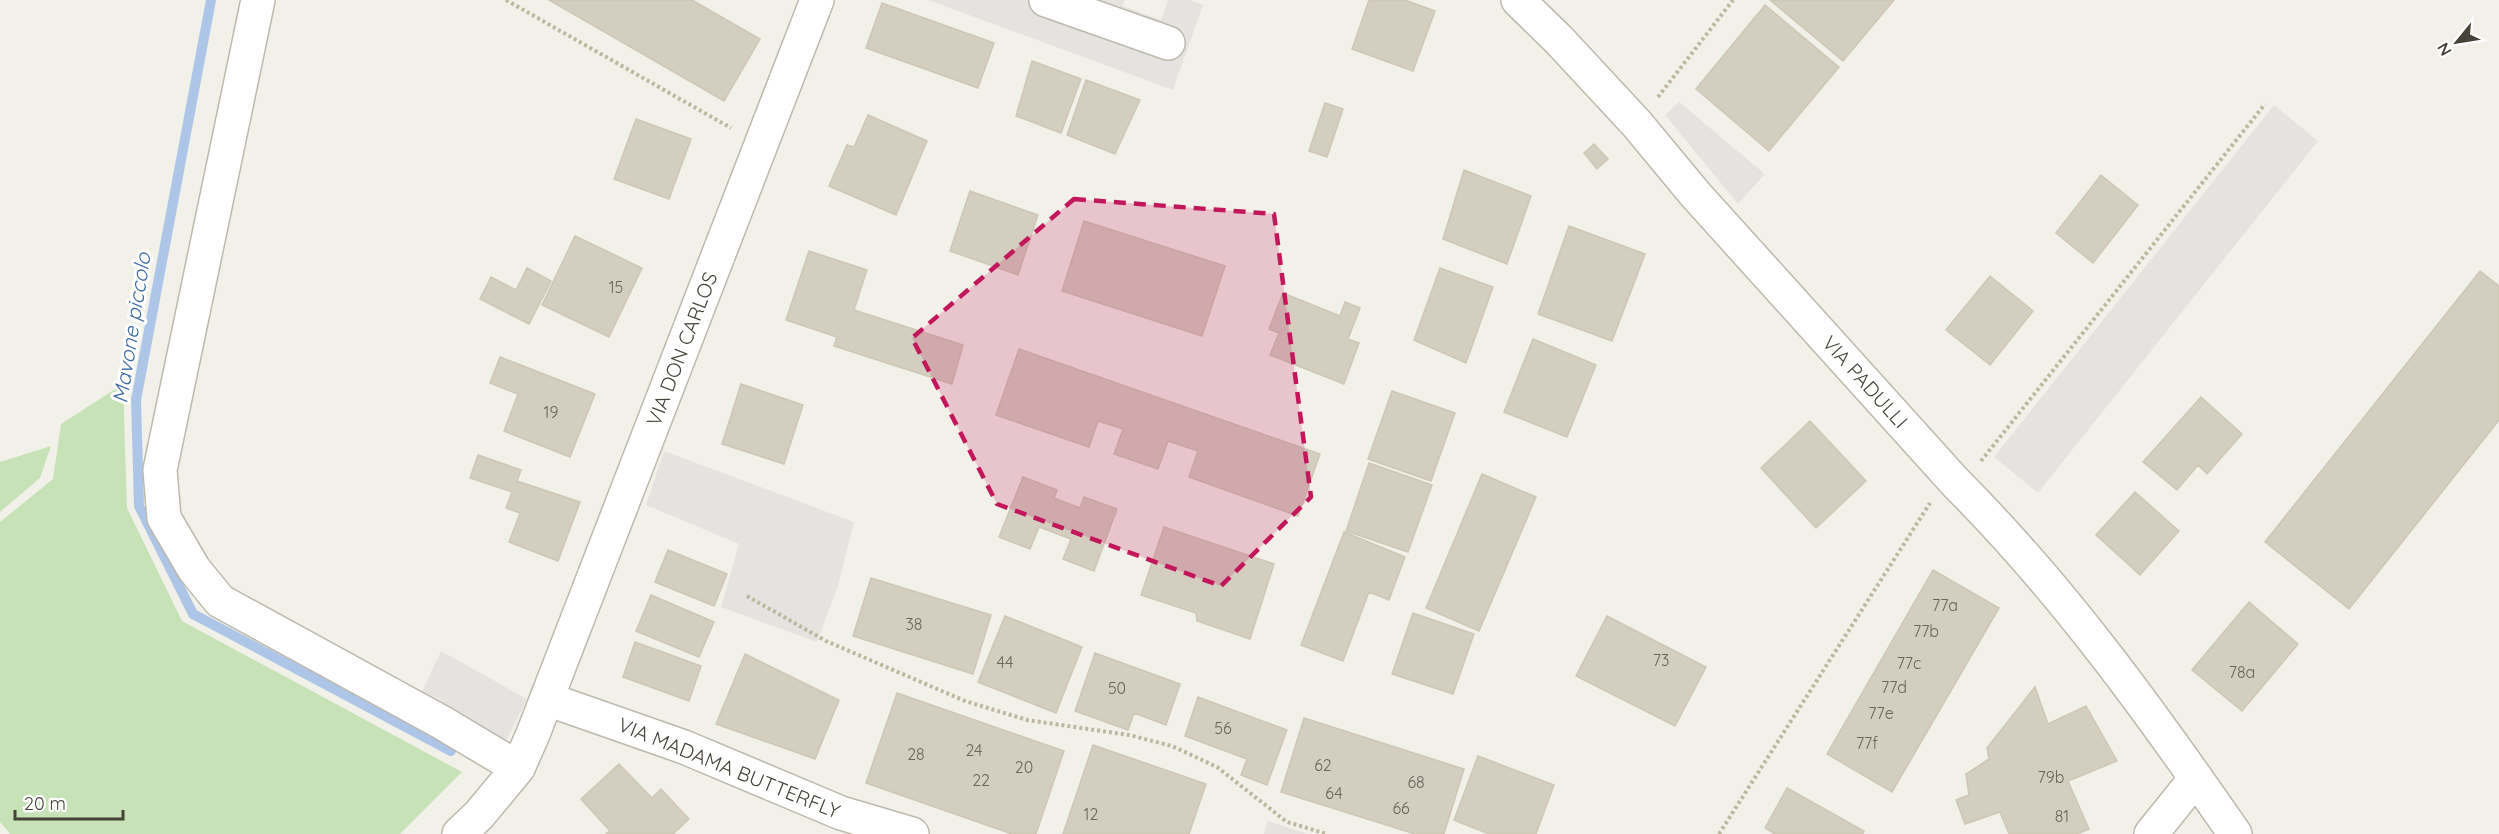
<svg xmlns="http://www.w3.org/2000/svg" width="2499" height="834" font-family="Quicksand,sans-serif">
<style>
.green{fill:#c7e2b7}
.parking{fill:#e4e3e0}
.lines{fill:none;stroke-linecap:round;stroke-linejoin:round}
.stream{stroke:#adc6e8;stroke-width:10}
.building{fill:#d3cec0;stroke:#cdc7b4;stroke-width:1.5}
.minor-casing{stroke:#bdbaad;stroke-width:36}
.path{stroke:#bdb7a0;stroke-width:4;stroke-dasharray:3 3;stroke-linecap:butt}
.minor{stroke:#fff;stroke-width:33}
.marked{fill:#c2185b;fill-opacity:0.2;stroke:#c2185b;stroke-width:4.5;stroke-dasharray:12 8;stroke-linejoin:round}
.labels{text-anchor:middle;stroke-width:6;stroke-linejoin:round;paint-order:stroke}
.number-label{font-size:16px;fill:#68655a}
.street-label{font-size:20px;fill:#454238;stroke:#fff}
.water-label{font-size:21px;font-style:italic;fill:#3e68a5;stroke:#fff}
</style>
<rect width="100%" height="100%" fill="#f2f1e9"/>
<path class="green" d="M123 384 127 508 182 621 462 772 400 834H10L0 822V522L53 479 61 424Z
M51 446 40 478 0 512V462Z"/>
<path class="parking" d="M928 0H1124L1123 6 1161 20 1168 0H1191L1203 5 1173 90Z
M1679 102 1765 174 1738 204 1665 115Z
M2274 105 2318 141 2038 493 1994 457Z
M664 451 854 522 838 586 817 642 721 607 739 544 646 505Z
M441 651 527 699 506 741 419 698Z
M1268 821 1308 834H1264Z"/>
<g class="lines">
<path class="stream" d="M211 0 136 400 139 506 193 614 451 751"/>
</g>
<path class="building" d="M549 0H692L760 39 724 101Z
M1369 0H1405L1435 11 1413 71 1352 49Z
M1770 0H1894L1843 61Z
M882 3 994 43 978 88 866 48Z
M1765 5 1839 67 1769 151 1696 89Z
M1032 61 1081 79 1061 133 1016 116Z
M1086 80 1140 100 1115 154 1067 135Z
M1325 103 1343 109 1327 157 1309 151Z
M868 115 927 141 896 215 829 186 847 145 854 147Z
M636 119 691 139 669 199 614 179Z
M1594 144 1608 159 1597 169 1584 153Z
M1464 170 1531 196 1507 264 1443 239Z
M2101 175 2138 205 2093 263 2056 233Z
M970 191 1038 215 1018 275 950 251Z
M1084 221 1225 266 1202 336 1062 291Z
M1569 226 1645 254 1612 341 1538 314Z
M575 236 642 268 609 337 542 305Z
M809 251 867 270 854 310 963 345 952 384 834 346 837 337 786 320Z
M527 268 551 281 529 324 480 299 491 277 516 290Z
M1440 268 1493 287 1466 363 1414 340Z
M2480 271 2499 286V420L2349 609 2265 542Z
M1990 276 2033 311 1990 365 1946 330Z
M1283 293 1340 316 1345 302 1360 308 1348 339 1359 343 1344 384 1270 355 1279 333 1269 329Z
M1533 339 1596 365 1567 437 1504 412Z
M1019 349 1320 454 1298 516 1189 477 1198 451 1168 441 1158 469 1114 454 1123 429 1098 421 1089 447 996 415Z
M500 357 595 394 570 457 504 431 518 394 490 383Z
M741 384 803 405 784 464 722 444Z
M1392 391 1455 413 1431 481 1368 459Z
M2201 397 2242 434 2207 474 2198 465 2177 490 2143 462Z
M1810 421 1866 481 1816 528 1761 468Z
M478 455 521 470 517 481 580 502 558 561 509 542 520 513 506 508 512 492 470 478Z
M1369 463 1432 485 1408 552 1346 531Z
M1482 474 1536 497 1479 631 1426 608Z
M1023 477 1057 490 1054 498 1080 508 1084 497 1117 509 1094 571 1063 559 1071 539 1039 527 1030 549 999 537Z
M2135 492 2179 531 2140 575 2096 535Z
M1164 527 1274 564 1250 639 1197 621 1196 613 1141 595Z
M1344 532 1405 557 1389 600 1369 592 1343 661 1301 645Z
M668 550 727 574 714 606 655 582Z
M1933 570 1999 608 1892 792 1827 754Z
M871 578 991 615 973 674 853 636Z
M651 595 714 622 699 657 636 631Z
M2249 602 2298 644 2242 711 2192 670Z
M1413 613 1474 634 1453 694 1392 674Z
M1005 616 1082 647 1056 713 978 682Z
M1607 616 1706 667 1675 726 1576 676Z
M635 642 701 666 689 701 623 677Z
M1095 653 1180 684 1166 725 1134 713 1128 730 1075 711Z
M745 654 839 700 815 759 716 724Z
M2035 687 2048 724 2086 706 2117 761 2068 781 2089 829 2077 834H2009L2000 812 1965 824 1956 800 1969 795 1966 774 1989 759 1987 748Z
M897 693 1064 751 1036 834H1012L866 783Z
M1198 697 1287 730 1267 785 1241 775 1247 759 1185 736Z
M1304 718 1464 769 1444 834H1415L1281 792Z
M1093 745 1206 784 1189 834H1063Z
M1478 756 1554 785 1536 834H1489L1454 820Z
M619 764 652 798 661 789 689 819 673 834H606L610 831 581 799Z
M1787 788 1864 831 1863 834H1775L1765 828Z"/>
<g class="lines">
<g class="minor-casing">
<path id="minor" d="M258 0 160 470 164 518 194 569 220 601 441 722 518 768
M1046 0 1168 43
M1518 0 1559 40 1637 124 1695 194 1956 483C2062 589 2150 711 2235 834
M547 699 684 747 841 813 912 834
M459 834 479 815 518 768 533 734 817 0
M2151 834 2196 778"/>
</g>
<path class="path" d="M506 0 731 128
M1658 97 1733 0
M1981 461 2265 104
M747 596 826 641 965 701 1027 720 1129 735 1172 746 1217 767 1287 822 1327 834
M1719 834 1930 503"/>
<use href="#minor" class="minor"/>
</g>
<path class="marked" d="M1074 199 1274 214 1311 497 1221 586 997 504 912 338Z"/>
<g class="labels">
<g class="number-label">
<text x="616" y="293">15</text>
<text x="551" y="418">19</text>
<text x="1945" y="611">77a</text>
<text x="914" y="630">38</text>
<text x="1926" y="637">77b</text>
<text x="1661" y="666">73</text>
<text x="1005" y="668">44</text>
<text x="1909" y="669">77c</text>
<text x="2242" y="678">78a</text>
<text x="1894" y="693">77d</text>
<text x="1117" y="694">50</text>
<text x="1881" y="719">77e</text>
<text x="1223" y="734">56</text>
<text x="1867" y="749">77f</text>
<text x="974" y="756">24</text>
<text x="916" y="760">28</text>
<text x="1323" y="771">62</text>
<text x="1024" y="773">20</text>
<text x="2051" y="783">79b</text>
<text x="981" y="786">22</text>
<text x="1416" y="788">68</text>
<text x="1334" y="799">64</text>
<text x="1401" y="814">66</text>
<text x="1091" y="820">12</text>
<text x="2062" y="822">81</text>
</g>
<g class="street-label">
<text transform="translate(682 349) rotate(-69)" y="7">VIA DON CARLOS</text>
<text transform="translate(1865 382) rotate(48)" y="7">VIA PADULLI</text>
<text transform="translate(729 768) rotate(22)" y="7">VIA MADAMA BUTTERFLY</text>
</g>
<g class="water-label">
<text transform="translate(132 328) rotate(-81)" y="7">Mavone piccolo</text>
</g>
</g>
<g transform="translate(2457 42) rotate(240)" stroke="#ffffff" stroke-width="4.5" paint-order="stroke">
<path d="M0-4.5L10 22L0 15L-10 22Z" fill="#454238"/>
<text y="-9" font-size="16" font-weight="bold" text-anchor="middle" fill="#454238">N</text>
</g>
<path d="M15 810v9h108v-9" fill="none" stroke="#454238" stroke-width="3"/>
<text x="24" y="810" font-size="18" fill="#454238" stroke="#ffffff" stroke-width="4.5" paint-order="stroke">20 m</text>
</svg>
